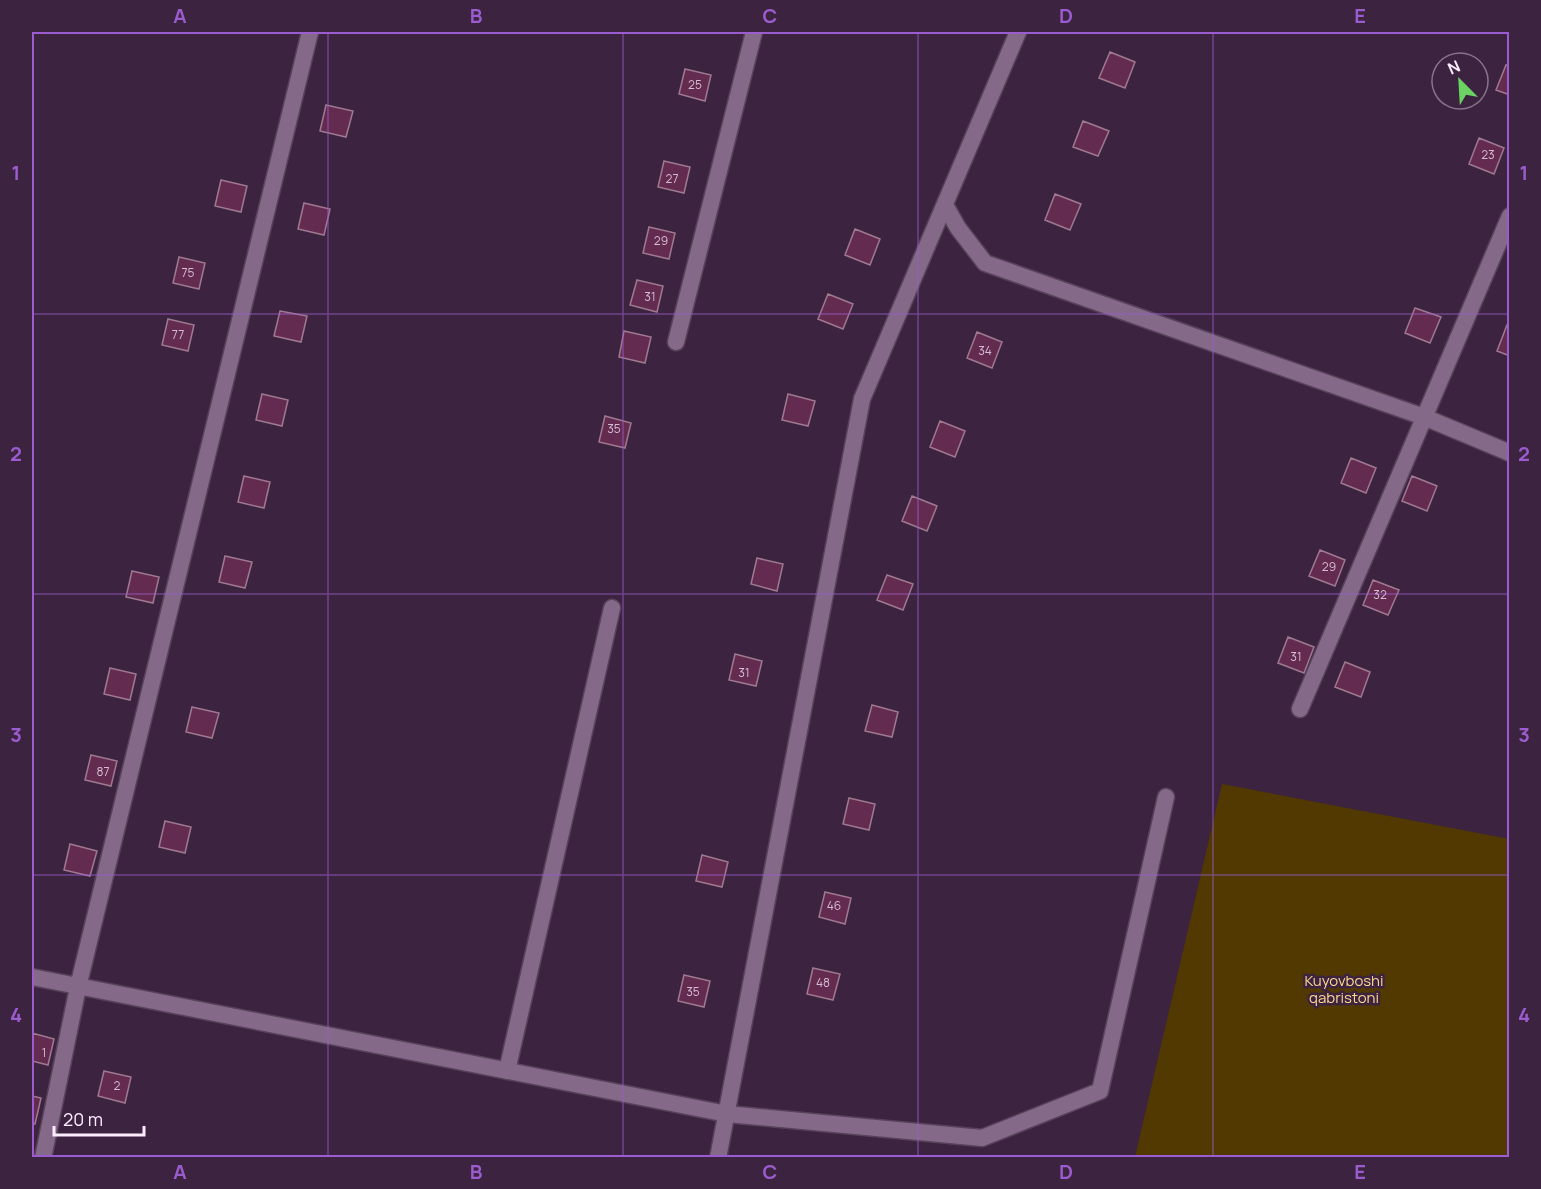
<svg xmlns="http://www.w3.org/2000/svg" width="1541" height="1189" font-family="Manrope,sans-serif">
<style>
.green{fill:#513901}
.building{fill:#632b50;stroke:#9f7990;stroke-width:1.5}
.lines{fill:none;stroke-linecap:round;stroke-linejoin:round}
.minor-casing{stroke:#57425a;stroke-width:19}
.minor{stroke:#856989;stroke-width:16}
.grid{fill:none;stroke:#9b5ccf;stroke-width:1.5;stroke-opacity:0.55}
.labels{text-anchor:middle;stroke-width:5;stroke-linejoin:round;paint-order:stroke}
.number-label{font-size:12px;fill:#d6bcd2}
.park-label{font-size:15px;fill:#fed78f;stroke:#3c2440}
.neatline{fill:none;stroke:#9b5ccf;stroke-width:2}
.grid-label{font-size:20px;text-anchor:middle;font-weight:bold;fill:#9b5ccf}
</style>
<rect width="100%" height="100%" fill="#3c2440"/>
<path class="green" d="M1222 784 1509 839V1157H1135Z"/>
<path class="building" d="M1110 52 1135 62 1125 88 1099 78Z
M1506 65 1510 66V95L1496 90Z
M685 69 711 75 705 101 679 94Z
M326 105 353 111 346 137 320 131Z
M1083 121 1109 131 1098 156 1073 147Z
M1479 138 1504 148 1494 174 1469 164Z
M664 161 690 167 684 193 658 187Z
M221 180 247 186 241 212 215 206Z
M1055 194 1081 204 1070 230 1045 220Z
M304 203 330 209 324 235 298 229Z
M649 227 675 233 669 259 643 253Z
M855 229 880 239 870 265 845 255Z
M179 257 205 263 199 289 173 283Z
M637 280 663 286 657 312 630 305Z
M828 294 853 304 843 329 818 319Z
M1415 308 1441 317 1430 343 1405 333Z
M280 311 307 316 301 342 274 336Z
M168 319 194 325 188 351 162 345Z
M1507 325 1510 326V356L1497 351Z
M624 331 651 337 645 363 619 357Z
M977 332 1002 342 992 368 967 358Z
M262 394 288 400 282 426 256 420Z
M788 394 815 401 808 426 782 420Z
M605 416 631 423 625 448 599 442Z
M940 421 965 431 955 457 930 447Z
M1351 458 1376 468 1366 493 1341 483Z
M244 476 270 482 264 508 238 502Z
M1412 476 1437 486 1427 511 1402 501Z
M912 496 937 506 927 531 902 521Z
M1320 550 1345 560 1335 586 1309 576Z
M225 556 252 562 245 588 219 582Z
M757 558 783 564 777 591 751 584Z
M132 571 159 577 153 603 126 597Z
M887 575 913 584 903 610 877 600Z
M1373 580 1399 590 1388 615 1363 605Z
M1288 637 1314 647 1304 673 1278 663Z
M735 654 762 661 756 686 729 680Z
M1345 662 1370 672 1361 697 1335 687Z
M110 668 136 674 130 700 104 694Z
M872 705 898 712 892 737 865 731Z
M192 707 219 713 212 738 186 732Z
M91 755 117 761 111 786 85 780Z
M849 798 875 804 869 830 843 824Z
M165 821 191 827 185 853 159 847Z
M70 844 97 851 90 876 64 870Z
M702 855 728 862 722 887 696 881Z
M825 892 851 898 845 924 819 917Z
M813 968 840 974 833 1000 807 994Z
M684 975 710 981 704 1007 678 1001Z
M32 1033 54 1039 48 1065 32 1061Z
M104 1071 131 1077 125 1103 98 1096Z
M32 1096 41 1098 35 1124 32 1123Z"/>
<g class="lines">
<g class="minor-casing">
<path id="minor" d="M945 205 958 228 985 263 1424 417 1510 453
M676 342 754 32
M1300 709 1510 216
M32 977 727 1114 982 1138 1100 1091 1166 797
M507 1071 612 608
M43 1158 78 987 310 32
M718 1158 862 399 1018 32"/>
</g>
<use href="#minor" class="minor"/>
</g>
<path class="grid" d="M328 32V1158M623 32V1158M918 32V1158M1213 32V1158M32 314H1510M32 594H1510M32 875H1510"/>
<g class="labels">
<g class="number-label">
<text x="695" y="89">25</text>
<text x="1488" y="159">23</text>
<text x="672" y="183">27</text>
<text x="661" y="245">29</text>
<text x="188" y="277">75</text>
<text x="650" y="301">31</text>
<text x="178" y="339">77</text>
<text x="985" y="355">34</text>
<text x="614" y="433">35</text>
<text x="1329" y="571">29</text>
<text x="1380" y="599">32</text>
<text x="1296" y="661">31</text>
<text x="744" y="677">31</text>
<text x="103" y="776">87</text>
<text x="834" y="910">46</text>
<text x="823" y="987">48</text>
<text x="693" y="996">35</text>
<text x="44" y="1057">1</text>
<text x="117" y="1090">2</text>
</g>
<g class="park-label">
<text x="1344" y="986">Kuyovboshi<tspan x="1344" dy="17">qabristoni</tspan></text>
</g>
</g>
<rect width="1541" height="1189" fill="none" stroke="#3c2440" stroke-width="66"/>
<g transform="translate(1460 81) rotate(336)"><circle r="28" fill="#3c2440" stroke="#89748c" stroke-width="1.5"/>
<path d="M0-4.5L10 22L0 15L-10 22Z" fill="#6bd362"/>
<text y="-9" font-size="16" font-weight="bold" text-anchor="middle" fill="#fcecfe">N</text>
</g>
<path d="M54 1126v9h90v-9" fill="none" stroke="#fcecfe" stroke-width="3"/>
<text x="63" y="1126" font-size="18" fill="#fcecfe" stroke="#3c2440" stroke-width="4.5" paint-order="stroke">20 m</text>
<rect x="33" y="33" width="1475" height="1123" class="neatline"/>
<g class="grid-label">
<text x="180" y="23">A</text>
<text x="476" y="23">B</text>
<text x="770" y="23">C</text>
<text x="1066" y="23">D</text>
<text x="1360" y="23">E</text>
<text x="16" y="180">1</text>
<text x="1524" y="180">1</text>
<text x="16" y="461">2</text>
<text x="1524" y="461">2</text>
<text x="16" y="742">3</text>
<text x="1524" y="742">3</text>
<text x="16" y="1022">4</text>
<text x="1524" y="1022">4</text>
<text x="180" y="1179">A</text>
<text x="476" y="1179">B</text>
<text x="770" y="1179">C</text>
<text x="1066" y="1179">D</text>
<text x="1360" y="1179">E</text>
</g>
</svg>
